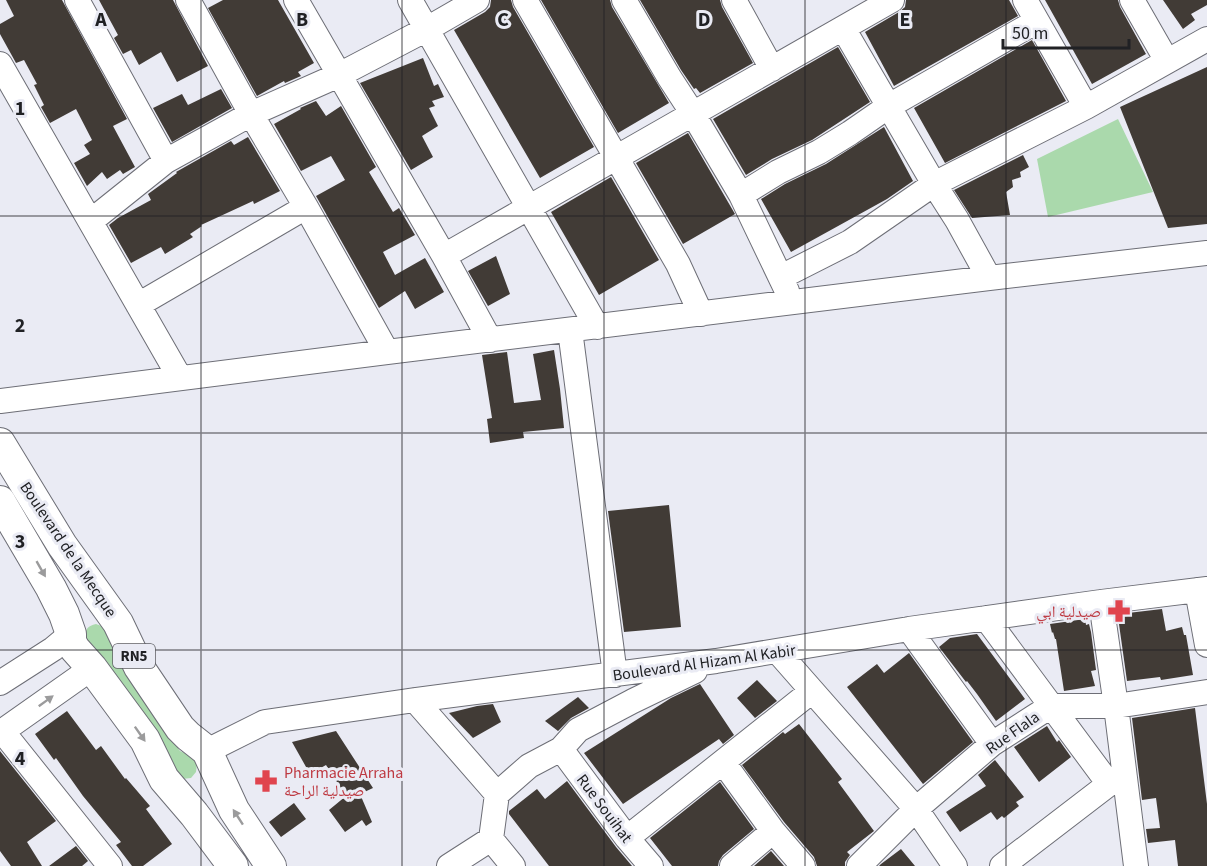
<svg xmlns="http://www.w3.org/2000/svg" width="1207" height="866" font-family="'Source Sans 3','Noto Naskh Arabic',sans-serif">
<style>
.green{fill:#aad9ac}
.building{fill:#413b36}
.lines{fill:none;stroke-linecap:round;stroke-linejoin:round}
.minor-casing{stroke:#6d6e76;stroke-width:26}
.major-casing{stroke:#6d6e76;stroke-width:32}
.minor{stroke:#fff;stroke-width:24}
.major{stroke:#fff;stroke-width:30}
.oneway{fill:#9b9b9c}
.grid{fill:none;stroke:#202124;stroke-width:1.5;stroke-opacity:0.55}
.labels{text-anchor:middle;stroke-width:6;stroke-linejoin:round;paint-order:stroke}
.shield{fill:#eaebf4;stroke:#5d5e62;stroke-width:1.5}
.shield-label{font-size:15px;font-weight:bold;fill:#202124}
.street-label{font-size:16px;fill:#202124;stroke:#eaebf4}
.health-label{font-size:16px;fill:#be3a42;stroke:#eaebf4;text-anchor:end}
.grid-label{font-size:20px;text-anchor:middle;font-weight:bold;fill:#202124;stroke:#eaebf4;stroke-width:6;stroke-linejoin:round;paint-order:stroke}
</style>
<rect width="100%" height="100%" fill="#eaebf4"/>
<path class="green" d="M1118 119 1153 192 1048 217 1037 159Z
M96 624 104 627 113 649 180 751 193 757 197 764 196 772 191 778 182 779 179 777 170 759 103 657 87 644C85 634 83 627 96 624Z"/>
<path class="building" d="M6 0H62L127 119 113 126 135 167 123 174 120 170 107 179 102 172 87 186 74 163 90 154 84 145 92 140 76 109 50 123 41 107 44 105 34 85 37 84 24 60 16 63 0 34V24L14 16Z
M99 0H173L208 66 177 82 161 52 139 65 131 50 123 54 114 38 118 35Z
M223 0H278L314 63 298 72 301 76 285 83 284 81 257 96 208 8Z
M491 0H511L513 7 594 147 540 178 454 30 485 12 490 7Z
M541 0H610L612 7 669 103 618 133Z
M640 0H720L722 7 753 63 700 93 696 88 694 89 681 70Z
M906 0H1009L1018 16 894 86 865 32 899 12 905 7Z
M1045 0H1118L1120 7 1146 54 1092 84Z
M1163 0H1207V5L1191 14 1195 20 1183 29Z
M1032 40 1066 101 945 163 914 108Z
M838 47 870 102 812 140 772 159 746 175 713 119Z
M423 58 434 86 438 84 444 97 432 101 435 106 429 108 438 126 422 136 433 157 411 170 360 83Z
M1207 67V224L1168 228 1120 107Z
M221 89 232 108 172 142 153 108 182 94 188 105Z
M316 101 326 116 341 106 376 167 369 172 393 212 399 208 415 235 383 252 395 275 425 258 444 292 415 309 405 291 379 308 316 196 345 180 331 156 301 171 274 124 301 109 300 108Z
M884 127 913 181 887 199 791 252 761 199 785 184 826 164Z
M688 133 728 202 735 214 683 244 636 163Z
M248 137 280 191 254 204 253 201 201 225 202 226 190 234 193 237 165 254 161 247 131 263 109 225 118 218 151 200 148 194 177 173 176 172 231 141 234 145Z
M1023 155 1029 167 1020 172 1021 177 1012 180 1013 187 1006 192 1010 215 972 218 954 190Z
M611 177 659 260 599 295 551 212Z
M496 256 510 294 488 306 468 271Z
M554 350 560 389 564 428 523 432 524 438 490 443 487 419 492 418 482 355 507 352 514 403 541 400 533 354Z
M669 505 681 627 624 632 608 511Z
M1162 609 1166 631 1182 627 1184 635H1186L1193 675 1161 680 1160 677 1127 681 1118 617 1128 616V613Z
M1085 619 1086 625 1089 624 1091 632 1096 670 1091 671 1095 686 1064 691 1056 639H1055L1053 632 1052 633 1050 624Z
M977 634 1025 699 996 721 977 694 967 681 966 682 939 647 950 638Z
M909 653 973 742 923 784 847 687 877 664 884 673Z
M757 680 777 701 755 718 737 698Z
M700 684 734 735 723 744 719 739 623 804 584 753 671 698Z
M578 697 589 708 571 718 558 731 545 721Z
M493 704 501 722 473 738 449 713 477 706Z
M1195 708 1207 804V866H1178L1175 840 1148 843 1146 829 1160 828 1156 798 1142 800 1132 718Z
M67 711 96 750 101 746 125 779 126 778 150 806 146 809 172 844 143 866H132L116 845 121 842 83 796 56 758 54 760 35 734Z
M799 724 842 779 838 782 874 831 847 852 850 855 845 862V866H817L814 857 784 822 742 765 783 732 785 734Z
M1047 726 1057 742 1059 740 1071 757 1039 782 1014 747Z
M336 731 373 788 360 794 372 822 366 826 362 820 345 832 329 810 346 796 326 765 310 774 292 742Z
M0 751 56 821 27 842 42 866H11L0 851Z
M995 760 1024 797 1016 802 1019 806 1004 818 1002 816 997 820 991 812 960 832 946 812 986 786 978 775Z
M567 781 616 847 632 866H549L509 814V811L537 789 545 799Z
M720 782 754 829 723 855 719 861 718 866H672L650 838Z
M294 803 306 819 281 837 269 822Z
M76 846 88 861 82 866H49Z
M901 849 915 866H879L881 864Z
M771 851 784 866H754Z"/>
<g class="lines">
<g class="minor-casing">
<path id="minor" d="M77 0 166 161
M188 0 251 114 306 207 387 352
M296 0 444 256 490 340
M410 0 597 327
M525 0 678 264 701 314
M624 0 669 77 693 114 741 195 787 291
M734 0 772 69
M1025 0 1086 107
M1132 0 1167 61
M843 28 934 184 957 220 989 278
M0 64 180 378
M741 195 778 172 819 152 850 133 889 106 1037 21
M91 221 166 161 251 114 339 75 427 29 477 0
M444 256 892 0
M781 277 850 242 934 184 1086 107 1207 39
M138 305 306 207
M570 330 615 675
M0 401 387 352 989 278 1207 253
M1197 590 1207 645
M1101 602 1116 706 1136 866
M986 618 1109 784
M909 629 992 744
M778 652 916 809 955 866
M0 683 53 649 71 634
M415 700 497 794
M3 732 110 866
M0 733 92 668
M561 749 627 838 651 866
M207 751 265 722 415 700 716 661 909 629 1101 602 1207 589
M723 762 773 831 803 866
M627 838 812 691
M491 839 513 866
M449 866 491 839 497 794 529 766 561 749 578 730 633 701 695 671
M732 866 773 831
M859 866 916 809 992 744 1051 706H1116L1207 692
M1002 866 1109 784 1122 775"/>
</g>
<g class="major-casing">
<path id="major" d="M0 443 62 545 118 623 139 667 180 728 188 736 207 751 234 810 271 866
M0 501 51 588 64 614 71 634V642L75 649 92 668 145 740 164 779 194 814 233 866"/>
</g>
<use href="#minor" class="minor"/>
<use href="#major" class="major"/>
</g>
<defs><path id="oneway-solid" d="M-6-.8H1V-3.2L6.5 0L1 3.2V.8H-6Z" transform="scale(1.5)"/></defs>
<g class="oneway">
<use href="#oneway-solid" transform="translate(41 569) rotate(60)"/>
<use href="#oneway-solid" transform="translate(46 701) rotate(-36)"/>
<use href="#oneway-solid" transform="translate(140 734) rotate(55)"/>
<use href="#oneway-solid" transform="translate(238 817) rotate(-123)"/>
</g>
<path class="grid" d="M201 0V866M402 0V866M604 0V866M805 0V866M1006 0V866M0 216H1207M0 433H1207M0 650H1207"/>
<defs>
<g id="pharmacy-bare" transform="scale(1.8)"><path d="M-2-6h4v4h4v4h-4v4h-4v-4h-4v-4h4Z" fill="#e0444e" stroke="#eaebf4" stroke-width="2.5" paint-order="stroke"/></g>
</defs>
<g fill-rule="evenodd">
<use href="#pharmacy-bare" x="1119" y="611"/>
<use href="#pharmacy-bare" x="266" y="781"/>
</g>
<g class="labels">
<rect class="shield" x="113" y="644" width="42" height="24" rx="4.5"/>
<g class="shield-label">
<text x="134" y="661">RN5</text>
</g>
<g class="street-label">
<text transform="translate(69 549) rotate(56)" y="6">Boulevard de la Mecque</text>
<text transform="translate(704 662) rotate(-8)" y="6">Boulevard Al Hizam Al Kabir</text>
<text transform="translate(1012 732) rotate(-35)" y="6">Rue Flala</text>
<text transform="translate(605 808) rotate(53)" y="6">Rue Souihat</text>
</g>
<g class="health-label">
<text x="1101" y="617">صيدلية ابي</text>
<text x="284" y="778" text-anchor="start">Pharmacie Arraha<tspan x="284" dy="18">صيدلية الراحة</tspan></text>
</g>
</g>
<g class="grid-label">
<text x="101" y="26">A</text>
<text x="302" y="26">B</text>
<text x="503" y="26">C</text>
<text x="704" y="26">D</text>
<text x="905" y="26">E</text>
<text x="20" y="115">1</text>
<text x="20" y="332">2</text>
<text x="20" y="548">3</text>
<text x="20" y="765">4</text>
</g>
<path d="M1003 39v9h126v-9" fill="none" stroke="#202124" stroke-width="3"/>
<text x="1012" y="39" font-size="18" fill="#202124" stroke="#eaebf4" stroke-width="4.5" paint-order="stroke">50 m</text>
</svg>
